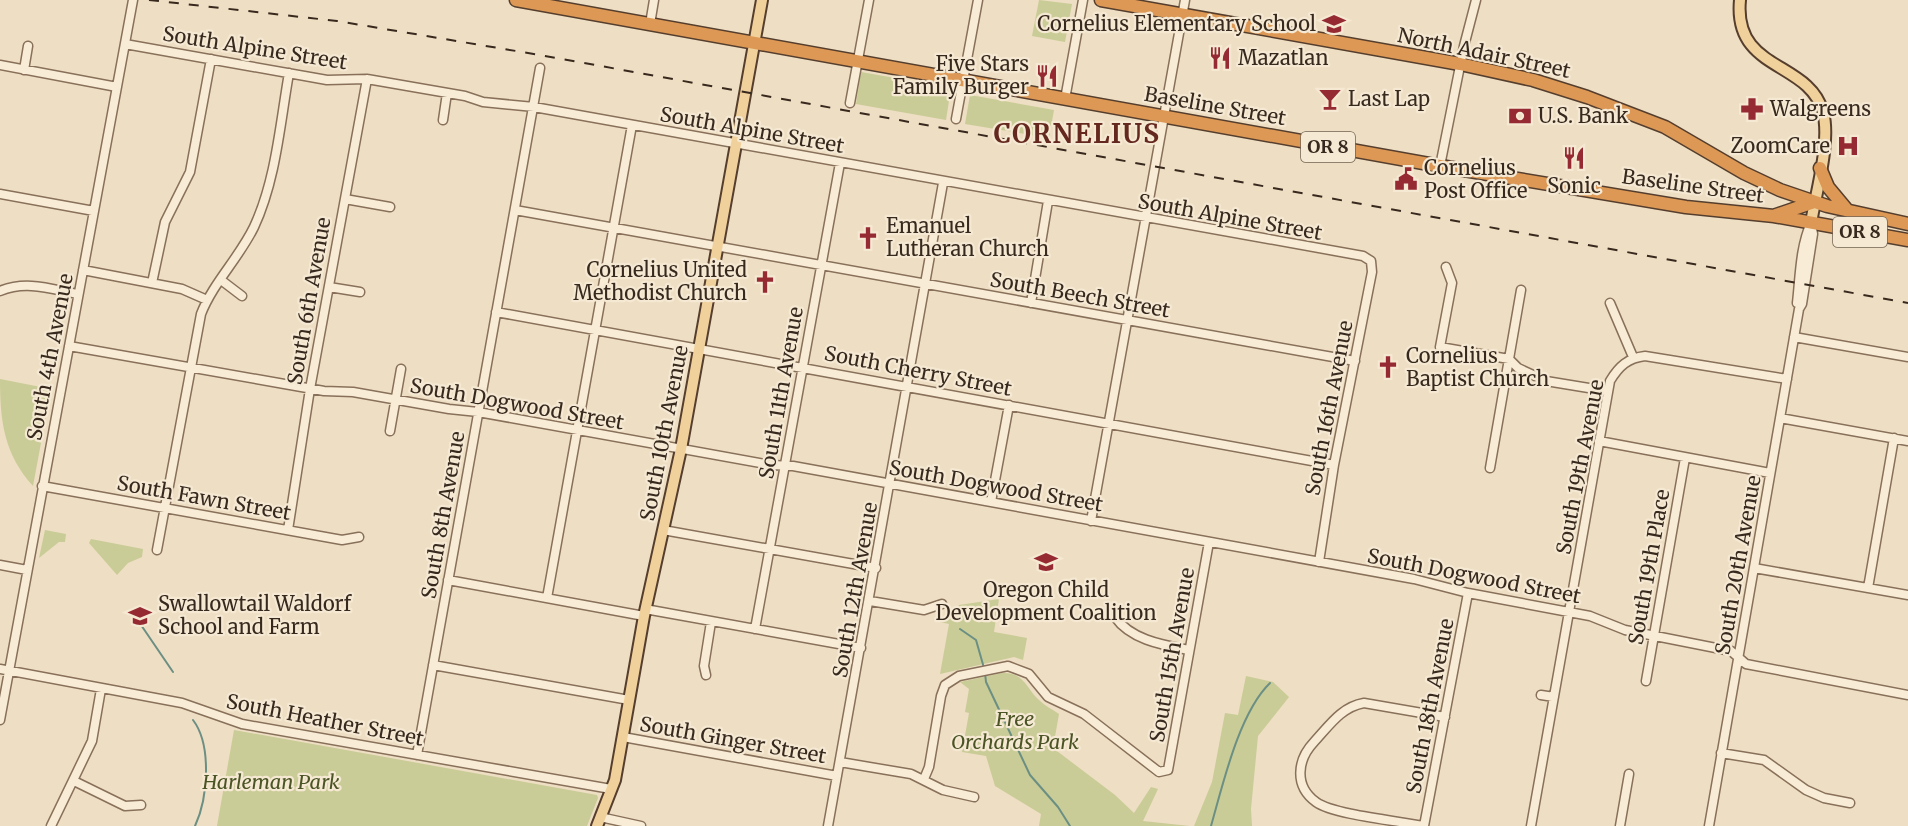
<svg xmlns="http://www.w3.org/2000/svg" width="1908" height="826" font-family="Merriweather,serif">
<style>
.green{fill:#c9cc97}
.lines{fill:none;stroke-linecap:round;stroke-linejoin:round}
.stream{stroke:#6c8f84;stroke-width:2}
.minor-casing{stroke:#88705a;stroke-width:11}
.major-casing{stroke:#553e2e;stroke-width:14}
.highway-casing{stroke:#553e2e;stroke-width:15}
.minor{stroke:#f8ecd6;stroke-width:8}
.major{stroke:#f1d19b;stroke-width:10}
.highway{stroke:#dc9854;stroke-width:12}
.rail{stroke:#38291e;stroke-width:2;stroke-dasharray:10 10;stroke-linecap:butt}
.labels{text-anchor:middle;stroke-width:4.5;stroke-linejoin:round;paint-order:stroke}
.shield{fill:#f5e9d3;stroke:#716354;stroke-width:1.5}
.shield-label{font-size:18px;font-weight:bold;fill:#38291e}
.poi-label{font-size:20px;fill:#38291e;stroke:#f5e9d3;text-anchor:start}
.street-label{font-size:20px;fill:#38291e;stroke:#f5e9d3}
.park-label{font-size:20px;font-style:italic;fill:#4b5425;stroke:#f5e9d3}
.district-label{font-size:26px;font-weight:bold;letter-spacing:1.5px;fill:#64281e;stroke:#f5e9d3}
</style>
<rect width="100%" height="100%" fill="#eedec3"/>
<path class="green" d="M1039 0 1072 4 1065 42 1032 36Z
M861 72 951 88 946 120 856 104Z
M970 95 1054 110 1049 138 965 124Z
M0 379 51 389 33 486C4 454 0 421 0 379Z
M45 530 66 534 65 542H59L39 558Z
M91 539 143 549 142 557 128 563 117 575 89 543Z
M999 599 994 632 1027 638 1023 660 1014 657 940 674 949 624 940 622 954 617 959 605Z
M1002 673C1024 672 1026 688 1039 700 1045 706 1052 709 1059 714L1053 748 1115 795 1134 813 1151 787 1158 789 1143 821 1190 826H1039L1041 814 995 786 986 756 962 752 969 713 965 712 969 689 960 682Z
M1246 676 1273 682 1289 697 1258 736 1251 809 1252 826H1194L1212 782 1225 713 1238 715Z
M234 730 597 795 598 798 587 826H217Z"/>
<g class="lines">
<path class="stream" d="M139 622 173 672
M960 629 976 640 984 668
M985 673 986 682 1030 775 1058 807 1070 826
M193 720C212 745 208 798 195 826
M1211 826C1223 784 1239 713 1270 683"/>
<g class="minor-casing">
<path id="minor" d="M650 24 654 0
M125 44 327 80 367 79 465 96 483 102 534 107 1363 256 1371 261 1372 272 1334 465 1319 562
M0 65 117 87
M24 70 28 46
M1065 99 1083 0
M850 103 869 0
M956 119 978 0
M443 120 447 93
M1440 166 1464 46 1476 0
M0 194 94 211
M345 199 390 207
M515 210 1355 361
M1446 267 1452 283 1440 347 1509 359 1518 368 1546 381 1607 391
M83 270 182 289 207 300
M221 280 242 296
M152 283 165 222 190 172 211 59
M329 287 360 292
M0 291C26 280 51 289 78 294
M1031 303 1048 201
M1610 303 1633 357
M1797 303C1800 277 1800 247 1811 223
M496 312 1334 465
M1794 337 1908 357
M69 346 324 391 353 392 449 409 478 412 771 465 793 466 1414 579 1468 593 1590 616 1625 630 1731 651 1746 664 1908 695
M1780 418 1908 441
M390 431 401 369
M1599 441 1770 473
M1490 468 1521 290
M42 486 342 540 359 537
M991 502 1009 405
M1091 521 1185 0
M288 530 310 389 367 79
M663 530 876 568
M157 550 201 314C213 283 239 258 254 227 276 180 280 124 289 73
M0 565 27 570
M1754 568 1908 595
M448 580 644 616
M1868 588 1894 438
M547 598 632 125
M870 601 924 610 942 604
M645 609 861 648
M1115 617C1131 640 1163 645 1189 650
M755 629 840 163
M433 665 629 700
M0 669 182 703 242 724 611 789
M706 675 704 666 711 622
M1646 681 1685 458
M1541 695 1554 697
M0 720 133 0
M623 737 837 776
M1721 753 1764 760 1806 790 1824 798 1850 803
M417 755 540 68
M840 762 911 774 943 790 974 797
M924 779 929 767 941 696 945 685 959 676 1008 666 1029 674 1048 697 1084 714 1159 772 1168 770 1209 542
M74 781 125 806 141 805
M600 817 641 826
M51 826 92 741 101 689
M828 826 943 183
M1424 826C1400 821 1334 815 1316 802 1294 786 1297 760 1314 742 1329 726 1341 707 1364 703L1445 717
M1424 826 1468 593
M1531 826 1610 381C1619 366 1628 358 1645 356L1787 379
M1620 826 1629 774
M1709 826 1799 309 1802 304 1813 234 1811 223"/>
</g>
<g class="major-casing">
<path id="major" d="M1740 0C1733 72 1809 60 1823 112 1831 142 1816 192 1811 223
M597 826 615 780 644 616 681 449 762 0"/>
</g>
<g class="highway-casing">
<path id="highway" d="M516 0 1440 166 1686 207 1774 216 1908 240
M1101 0 1460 64 1533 80 1587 97 1665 127 1744 173 1780 190 1827 206 1908 224
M1820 168 1828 187 1848 211
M1776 215 1814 202"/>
</g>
<use href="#minor" class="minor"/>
<use href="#major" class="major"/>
<use href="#highway" class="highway"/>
<path class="rail" d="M149 0 337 21 540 55 1908 303"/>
</g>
<defs>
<g id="school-bare" transform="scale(1.8)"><path d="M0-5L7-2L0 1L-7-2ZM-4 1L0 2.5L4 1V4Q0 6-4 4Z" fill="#962a32" stroke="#f5e9d3" stroke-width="2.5" paint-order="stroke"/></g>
<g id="restaurant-bare" transform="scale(1.8)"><path d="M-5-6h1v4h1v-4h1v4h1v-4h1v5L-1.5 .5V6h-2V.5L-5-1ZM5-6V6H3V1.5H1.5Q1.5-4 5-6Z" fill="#962a32" stroke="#f5e9d3" stroke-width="2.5" paint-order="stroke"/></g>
<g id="bar-bare" transform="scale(1.8)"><path d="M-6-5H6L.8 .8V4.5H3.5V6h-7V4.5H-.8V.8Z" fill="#962a32" stroke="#f5e9d3" stroke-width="2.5" paint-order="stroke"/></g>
<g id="pharmacy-bare" transform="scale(1.8)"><path d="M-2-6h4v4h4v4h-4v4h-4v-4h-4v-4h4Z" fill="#962a32" stroke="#f5e9d3" stroke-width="2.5" paint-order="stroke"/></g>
<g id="bank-bare" transform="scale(1.8)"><path d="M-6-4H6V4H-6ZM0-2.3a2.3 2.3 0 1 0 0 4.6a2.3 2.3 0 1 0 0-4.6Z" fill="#962a32" stroke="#f5e9d3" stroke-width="2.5" paint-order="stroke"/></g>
<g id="hospital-bare" transform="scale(1.8)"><path d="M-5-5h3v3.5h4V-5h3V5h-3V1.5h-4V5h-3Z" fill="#962a32" stroke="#f5e9d3" stroke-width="2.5" paint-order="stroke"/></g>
<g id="civic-bare" transform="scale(1.8)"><path d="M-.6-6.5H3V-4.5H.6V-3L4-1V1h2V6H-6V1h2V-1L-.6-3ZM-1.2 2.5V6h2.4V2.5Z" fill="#962a32" stroke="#f5e9d3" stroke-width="2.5" paint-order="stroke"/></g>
<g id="church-bare" transform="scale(1.8)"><path d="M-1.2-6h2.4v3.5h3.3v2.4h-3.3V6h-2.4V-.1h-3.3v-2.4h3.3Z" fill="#962a32" stroke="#f5e9d3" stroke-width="2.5" paint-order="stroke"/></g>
</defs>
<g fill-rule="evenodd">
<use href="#school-bare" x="1334" y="24"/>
<use href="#restaurant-bare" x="1220" y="58"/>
<use href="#restaurant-bare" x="1047" y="76"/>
<use href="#bar-bare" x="1330" y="99"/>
<use href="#pharmacy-bare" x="1752" y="109"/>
<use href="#bank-bare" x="1520" y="116"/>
<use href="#hospital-bare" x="1848" y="146"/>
<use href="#restaurant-bare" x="1574" y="158"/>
<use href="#civic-bare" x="1406" y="179"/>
<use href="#church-bare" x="868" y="238"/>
<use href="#church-bare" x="765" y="282"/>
<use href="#church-bare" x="1388" y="367"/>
<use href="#school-bare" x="1046" y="562"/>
<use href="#school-bare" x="140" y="616"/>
</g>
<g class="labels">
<g class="shield">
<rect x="1301" y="132" width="54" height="30" rx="4.5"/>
<rect x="1833" y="217" width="54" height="30" rx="4.5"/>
</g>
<g class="shield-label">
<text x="1328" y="153">OR 8</text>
<text x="1860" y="238">OR 8</text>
</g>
<g class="poi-label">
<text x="1316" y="31" text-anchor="end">Cornelius Elementary School</text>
<text x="1238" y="65">Mazatlan</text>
<text x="1029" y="71" text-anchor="end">Five Stars<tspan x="1029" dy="23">Family Burger</tspan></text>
<text x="1348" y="106">Last Lap</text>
<text x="1770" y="116">Walgreens</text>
<text x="1538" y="123">U.S. Bank</text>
<text x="1830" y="153" text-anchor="end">ZoomCare</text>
<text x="1424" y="175">Cornelius<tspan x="1424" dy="23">Post Office</tspan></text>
<text x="1574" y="193" text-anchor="middle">Sonic</text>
<text x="886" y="233">Emanuel<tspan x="886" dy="23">Lutheran Church</tspan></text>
<text x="747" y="277" text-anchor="end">Cornelius United<tspan x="747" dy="23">Methodist Church</tspan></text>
<text x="1406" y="363">Cornelius<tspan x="1406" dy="23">Baptist Church</tspan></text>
<text x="1046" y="597" text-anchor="middle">Oregon Child<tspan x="1046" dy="23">Development Coalition</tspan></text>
<text x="158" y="611">Swallowtail Waldorf<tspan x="158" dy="23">School and Farm</tspan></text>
</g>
<g class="street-label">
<text transform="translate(255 48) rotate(9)" y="7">South Alpine Street</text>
<text transform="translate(1484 53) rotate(12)" y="7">North Adair Street</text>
<text transform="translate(1215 106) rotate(10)" y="7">Baseline Street</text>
<text transform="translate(752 130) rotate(10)" y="7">South Alpine Street</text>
<text transform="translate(1693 186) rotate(8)" y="7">Baseline Street</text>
<text transform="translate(1230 217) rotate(10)" y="7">South Alpine Street</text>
<text transform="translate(1080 295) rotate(10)" y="7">South Beech Street</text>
<text transform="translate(309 301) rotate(-80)" y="7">South 6th Avenue</text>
<text transform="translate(50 357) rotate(-79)" y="7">South 4th Avenue</text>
<text transform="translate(918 371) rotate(11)" y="7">South Cherry Street</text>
<text transform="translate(781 393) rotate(-80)" y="7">South 11th Avenue</text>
<text transform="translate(517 404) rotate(10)" y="7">South Dogwood Street</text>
<text transform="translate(1329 408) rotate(-79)" y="7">South 16th Avenue</text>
<text transform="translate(664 433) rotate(-79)" y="7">South 10th Avenue</text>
<text transform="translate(1580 467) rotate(-79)" y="7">South 19th Avenue</text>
<text transform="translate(996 486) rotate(10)" y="7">South Dogwood Street</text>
<text transform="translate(204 498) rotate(10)" y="7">South Fawn Street</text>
<text transform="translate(443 515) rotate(-80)" y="7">South 8th Avenue</text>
<text transform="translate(1738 565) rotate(-80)" y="7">South 20th Avenue</text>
<text transform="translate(1649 567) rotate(-80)" y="7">South 19th Place</text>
<text transform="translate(1474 576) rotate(11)" y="7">South Dogwood Street</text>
<text transform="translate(855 590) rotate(-80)" y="7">South 12th Avenue</text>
<text transform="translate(1172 655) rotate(-80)" y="7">South 15th Avenue</text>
<text transform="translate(1430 706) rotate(-79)" y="7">South 18th Avenue</text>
<text transform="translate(325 720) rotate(11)" y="7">South Heather Street</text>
<text transform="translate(733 740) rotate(10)" y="7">South Ginger Street</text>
</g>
<g class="park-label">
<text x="1015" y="726">Free<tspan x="1015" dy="23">Orchards Park</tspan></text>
<text x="271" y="789">Harleman Park</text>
</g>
<g class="district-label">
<text x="1077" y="143">CORNELIUS</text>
</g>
</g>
</svg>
